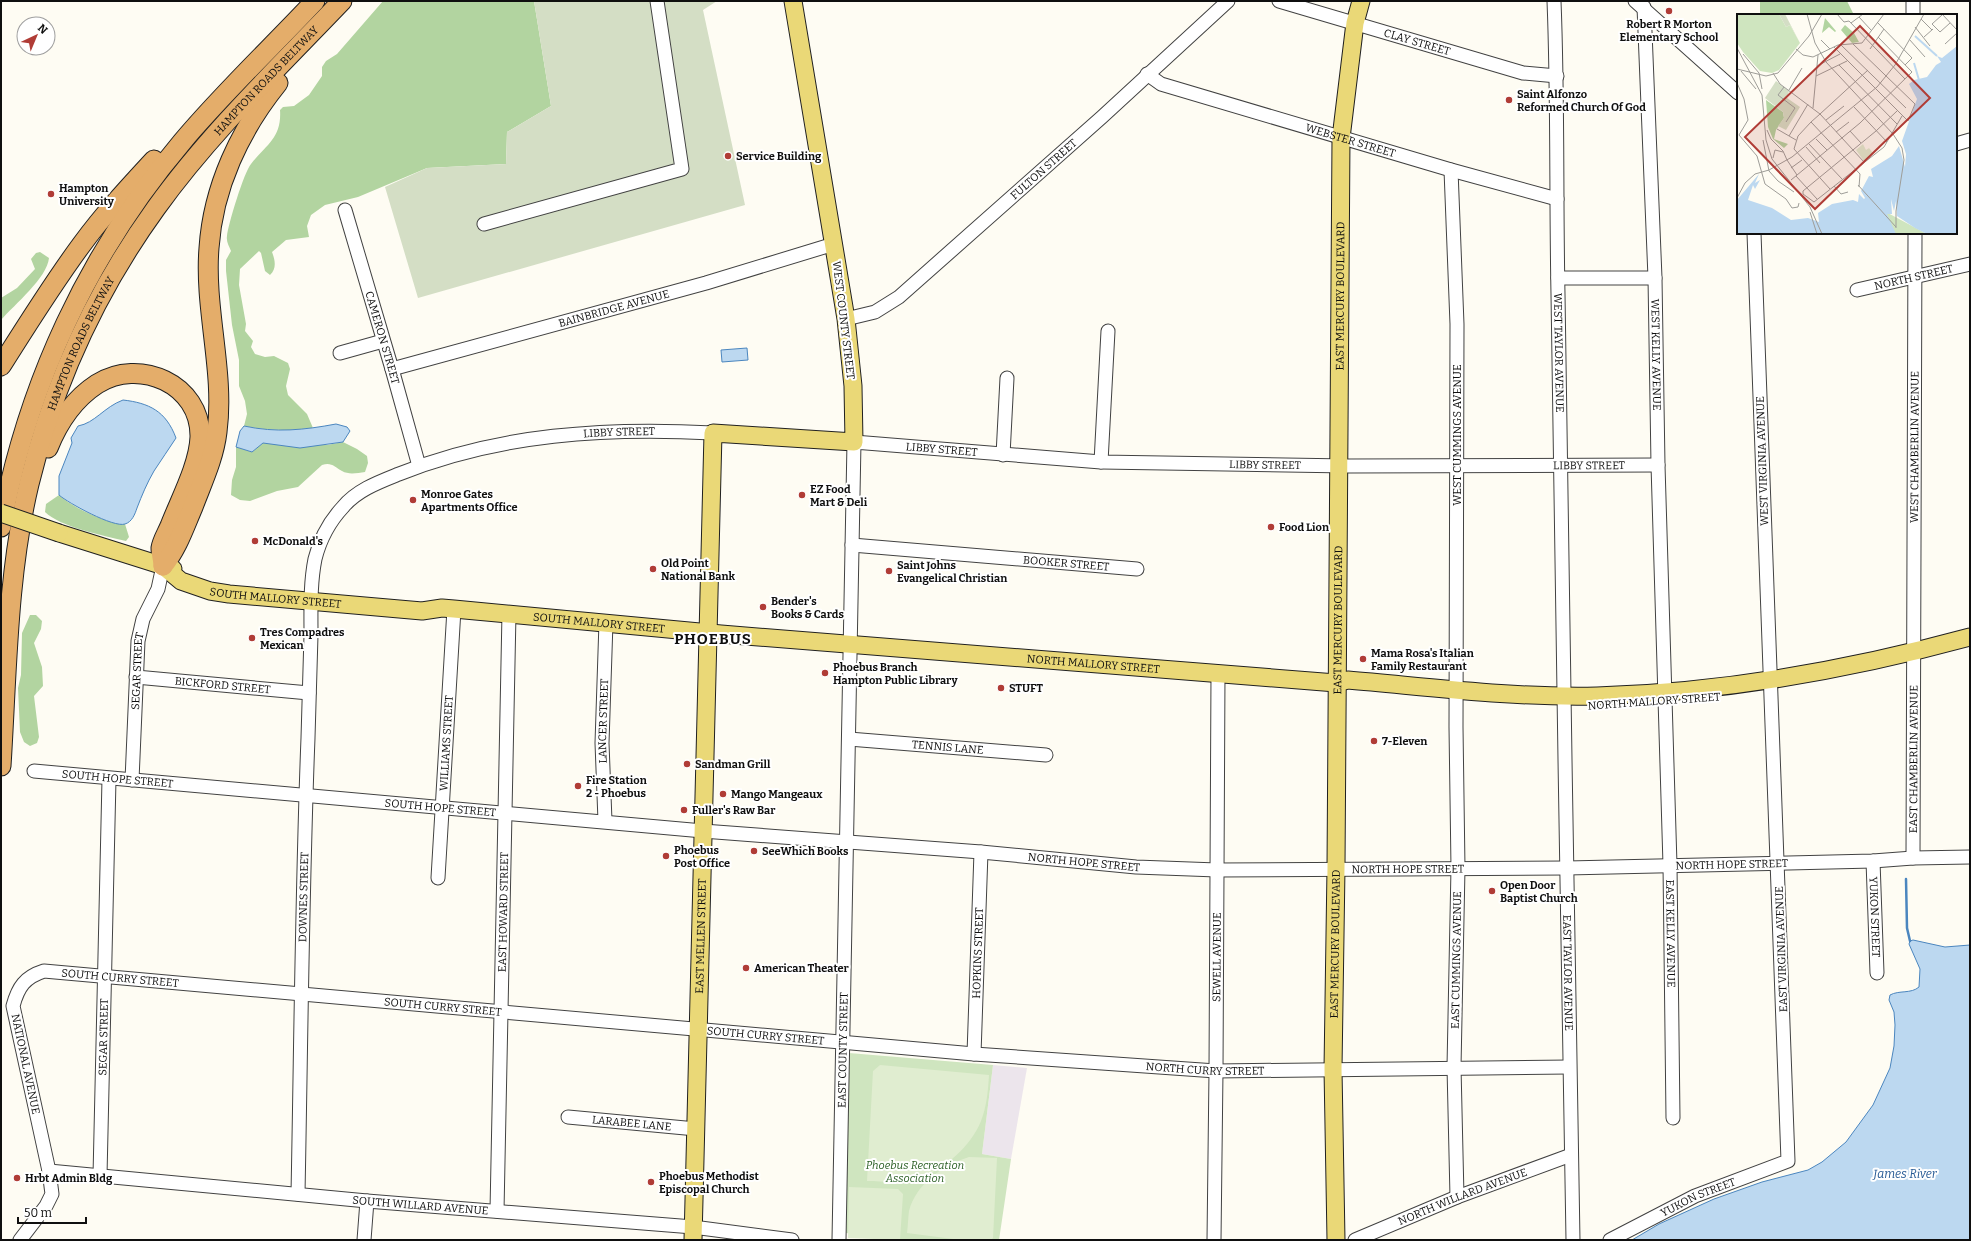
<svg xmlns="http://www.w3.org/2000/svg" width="1971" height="1241" font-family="Bitter,serif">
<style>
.industrial{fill:#ece5ec}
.green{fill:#cfe5bf}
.forest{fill:#b2d4a0}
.cemetery{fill:#d4dec5}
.pitch{fill:#e0edd0}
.water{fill:#bcd8f0;stroke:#4b86bf}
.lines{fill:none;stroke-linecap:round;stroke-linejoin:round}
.stream{stroke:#4b86bf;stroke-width:2.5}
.minor-casing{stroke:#424242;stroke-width:15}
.major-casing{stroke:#202020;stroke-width:19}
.highway-casing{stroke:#202020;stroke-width:21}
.minor{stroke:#fff;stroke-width:13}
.major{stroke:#ead877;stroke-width:17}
.highway{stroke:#e4ad6a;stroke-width:19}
.major-bridge-casing{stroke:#202020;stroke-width:19;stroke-linecap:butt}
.major-bridge{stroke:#ead877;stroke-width:17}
.poi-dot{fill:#b03c36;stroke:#fff;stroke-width:1.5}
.labels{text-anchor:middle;stroke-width:4;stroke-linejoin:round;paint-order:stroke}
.poi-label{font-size:11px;font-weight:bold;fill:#0f0f0f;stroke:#fff;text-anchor:start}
.street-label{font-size:11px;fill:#0f0f0f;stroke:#fff}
.park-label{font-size:11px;font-style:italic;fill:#2c6026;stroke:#fff}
.water-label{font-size:12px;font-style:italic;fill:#255994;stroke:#fff}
.district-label{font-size:15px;font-weight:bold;letter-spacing:1px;fill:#0f0f0f;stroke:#fff}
.inset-river{fill:none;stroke:#bcd8f0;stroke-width:2}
.inset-road{fill:none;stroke:#9e9d98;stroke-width:1}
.view{fill:#b03c36;fill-opacity:0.15;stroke:#b03c36;stroke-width:2}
.inset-edge{fill:none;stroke:#0f0f0f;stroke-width:2}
</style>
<rect width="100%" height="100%" fill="#fefcf3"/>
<path class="industrial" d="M993 1065 1027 1068 1011 1159 982 1154Z"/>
<path class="green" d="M849 1053 993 1065 982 1154 1011 1159 999 1240H898L846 1233Z"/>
<path class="forest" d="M383 1H534L551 106 507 132 506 164 427 168 358 197 325 205 311 215 307 226 309 237 286 240 272 252C275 260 277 268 270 275L265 271 261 253 259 251 240 269 239 285 246 324 245 331 253 341 251 347 255 354 265 357 274 356 288 363 290 369 286 386 288 395 307 414 313 428C289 431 268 431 244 426L247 414 245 401 239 386V360L232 325 226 271V260L231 251C229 246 226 242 227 236 228 225 244 172 251 164 266 145 282 138 280 110L283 107 294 106 309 95 322 76V67L326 61 337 54Z
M1760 1H1847L1854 15H1760Z
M40 252 49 258C47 278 15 304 1 320V298L17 288 35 269 31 259 36 253Z
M343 442 357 449 367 456 368 463 365 472C357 473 349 475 342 471 334 467 332 462 322 465L298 487 277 491 250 501 240 500 231 495 232 480 236 467V447L252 452 263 443 327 445Z
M59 495C72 507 107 524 125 524L129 537 126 541C105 536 60 527 45 512L46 504Z
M30 615H36L42 621 41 629 34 643 42 667 43 686 34 696 39 737 37 743 30 746 24 742 20 732 18 688 21 675 22 633Z"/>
<path class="cemetery" d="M534 1H717L703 10 745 205 418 298 385 187 427 168 506 164 507 132 551 106Z"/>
<path class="pitch" d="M880 1065 989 1075C988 1090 987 1106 981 1121 971 1146 945 1169 919 1178 904 1184 883 1181 867 1181L873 1071Z
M969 1157 997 1158 993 1238 991 1240H961L907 1233C908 1226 908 1218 909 1211 916 1184 943 1165 969 1157Z
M849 1187 898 1189 903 1194 900 1240 848 1238Z"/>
<path class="water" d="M747 348 748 360 722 362 721 350Z
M123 400C149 403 166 411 176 438 169 449 161 460 154 471 147 483 142 495 137 508 135 514 132 522 125 524 114 528 68 503 59 495V476L72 443 71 438 78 426C95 423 104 407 123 400Z
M336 424 347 427 350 431 343 442 300 448 263 443 252 452 236 447 240 431 244 426C276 433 304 430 336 424Z
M1913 940 1945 947 1970 945V1240H1632L1659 1224 1714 1199 1762 1182 1808 1170 1822 1162 1846 1142 1873 1105 1890 1068 1894 1046 1895 1025 1894 1012 1889 1000 1890 995C1899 990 1911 994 1919 987L1920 969 1909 944 1910 941Z"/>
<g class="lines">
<path class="stream" d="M1906 879 1907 928 1910 941"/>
<g class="minor-casing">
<g id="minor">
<path id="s1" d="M1279 1 1523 73 1557 76"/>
<path id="s2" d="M1554 1C1558 99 1556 196 1558 294 1564 609 1566 925 1573 1240"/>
<path d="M1635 1 1738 93"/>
<path d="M1913 1V15"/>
<path id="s3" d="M1644 7 1655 278 1658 465 1670 865 1673 1118"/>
<path id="s4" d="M1147 74 1161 84 1451 170 1557 199"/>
<path d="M1956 144 1970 140"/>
<path d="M1451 170 1457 324 1456 727 1458 868 1454 1067 1457 1197"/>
<path id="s5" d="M345 210 392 369 419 466"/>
<path d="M484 224 682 169 657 1"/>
<path d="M1558 278H1655"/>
<path id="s6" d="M1857 290 1970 264"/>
<path id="s7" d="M846 319 875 312 899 297 1102 117 1228 1"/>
<path d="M340 353 383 341"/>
<path id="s8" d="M392 369 706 283 834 244"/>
<path d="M1003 455 1007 378"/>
<path d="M1101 462 1108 331"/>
<path id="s9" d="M852 545 1137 569"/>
<path id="s10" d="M136 677 309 693"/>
<path id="s11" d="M849 739 1046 755"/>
<path id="s12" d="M34 771 703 831 981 852 1136 867 1217 870 1567 868 1873 861 1913 858 1970 857"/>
<path id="s13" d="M132 780 138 641 143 619 158 589 163 566"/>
<path id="s14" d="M605 821 602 743 606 622"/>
<path id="s15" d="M1913 858 1915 233"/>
<path id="s16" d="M1873 861 1877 973"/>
<path id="s17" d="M438 878 454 609"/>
<path id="s18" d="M974 1054 981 852"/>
<path id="s19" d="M568 1117 696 1129"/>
<path id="s20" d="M49 1171 367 1201 693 1227 792 1240"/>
<path id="s21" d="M100 1176 109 779"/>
<path id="s22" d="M298 1194C301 1042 302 890 308 738 309 704 310 669 311 635 311 610 310 584 315 559 320 539 329 522 343 507 357 490 379 482 399 474 498 434 607 427 713 433"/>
<path id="s23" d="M497 1211 509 613"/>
<path id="s24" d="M20 1240 46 1206 52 1194 49 1171 13 1006C18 987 25 977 44 971L974 1054 1216 1071 1569 1067"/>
<path d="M364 1240 367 1201"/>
<path id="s25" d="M839 1240 854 442 1101 462 1348 466 1658 465"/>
<path id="s26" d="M1214 1240 1216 1071 1218 674"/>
<path id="s27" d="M1355 1240 1457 1197 1571 1155"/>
<path id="s28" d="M1610 1240 1695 1196 1788 1161 1754 233"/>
</g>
</g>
<g class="major-casing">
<g id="major">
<path d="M59 533 173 569"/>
<path id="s29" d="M163 566 181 581 210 591 229 594 422 611 442 608 454 609 721 634 1336 683 1348 680C1430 687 1514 698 1597 696 1723 692 1849 670 1970 637"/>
<path id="s30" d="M693 1240 713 433 854 442 853 386 846 319 793 1"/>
<path id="s31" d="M1336 1240 1333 1069 1336 868 1341 138 1355 23 1361 1"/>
</g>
</g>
<g class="highway-casing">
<g id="highway">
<path d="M1 366C27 325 53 283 82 244 104 214 129 187 154 160"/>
<path d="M48 448C58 423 74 399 97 384 139 357 201 384 200 437 199 465 180 500 170 526 167 533 162 541 161 548 161 554 163 561 163 566"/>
<path d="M1 527C27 385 88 253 182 142 223 93 271 48 315 1"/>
<path d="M163 566C177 549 184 528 193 507 202 483 214 458 217 432 225 372 204 309 209 248 213 187 240 130 278 83"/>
<path id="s32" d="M1 766C7 672 7 576 29 484 53 385 96 291 156 208 210 133 278 68 342 1"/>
</g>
</g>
<use href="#minor" class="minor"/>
<use href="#major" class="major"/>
<use href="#highway" class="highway"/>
<g class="major-bridge-casing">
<path id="major-bridge" d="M1 513 59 533"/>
</g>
<use href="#major-bridge" class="major-bridge"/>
</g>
<g class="poi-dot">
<circle cx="1669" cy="11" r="4"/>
<circle cx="1509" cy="100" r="4"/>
<circle cx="728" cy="156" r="4"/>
<circle cx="51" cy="194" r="4"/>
<circle cx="802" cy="495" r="4"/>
<circle cx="413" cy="500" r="4"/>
<circle cx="1271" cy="527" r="4"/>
<circle cx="255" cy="541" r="4"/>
<circle cx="653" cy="569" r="4"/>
<circle cx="889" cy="571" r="4"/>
<circle cx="763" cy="607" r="4"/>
<circle cx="252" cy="638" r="4"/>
<circle cx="1363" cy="659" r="4"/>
<circle cx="825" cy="673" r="4"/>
<circle cx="1001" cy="688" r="4"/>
<circle cx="1374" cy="741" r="4"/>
<circle cx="687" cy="764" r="4"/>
<circle cx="578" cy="786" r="4"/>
<circle cx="723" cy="794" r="4"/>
<circle cx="684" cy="810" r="4"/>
<circle cx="754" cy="851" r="4"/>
<circle cx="666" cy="856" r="4"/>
<circle cx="1492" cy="891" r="4"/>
<circle cx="746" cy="968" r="4"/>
<circle cx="17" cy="1178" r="4"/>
<circle cx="651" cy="1182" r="4"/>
</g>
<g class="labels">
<g class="poi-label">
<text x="1669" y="28" text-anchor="middle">Robert R Morton<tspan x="1669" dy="13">Elementary School</tspan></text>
<text x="1517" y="98">Saint Alfonzo<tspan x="1517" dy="13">Reformed Church Of God</tspan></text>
<text x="736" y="160">Service Building</text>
<text x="59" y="192">Hampton<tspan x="59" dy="13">University</tspan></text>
<text x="810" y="493">EZ Food<tspan x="810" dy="13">Mart &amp; Deli</tspan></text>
<text x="421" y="498">Monroe Gates<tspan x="421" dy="13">Apartments Office</tspan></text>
<text x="1279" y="531">Food Lion</text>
<text x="263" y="545">McDonald's</text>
<text x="661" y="567">Old Point<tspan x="661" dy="13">National Bank</tspan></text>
<text x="897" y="569">Saint Johns<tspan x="897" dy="13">Evangelical Christian</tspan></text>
<text x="771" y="605">Bender's<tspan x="771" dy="13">Books &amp; Cards</tspan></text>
<text x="260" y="636">Tres Compadres<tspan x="260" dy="13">Mexican</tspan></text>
<text x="1371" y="657">Mama Rosa's Italian<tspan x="1371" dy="13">Family Restaurant</tspan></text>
<text x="833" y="671">Phoebus Branch<tspan x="833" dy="13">Hampton Public Library</tspan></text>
<text x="1009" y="692">STUFT</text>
<text x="1382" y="745">7-Eleven</text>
<text x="695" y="768">Sandman Grill</text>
<text x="586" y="784">Fire Station<tspan x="586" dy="13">2 - Phoebus</tspan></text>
<text x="731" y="798">Mango Mangeaux</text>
<text x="692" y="814">Fuller's Raw Bar</text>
<text x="674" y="854">Phoebus<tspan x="674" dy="13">Post Office</tspan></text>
<text x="762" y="855">SeeWhich Books</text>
<text x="1500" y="889">Open Door<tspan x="1500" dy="13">Baptist Church</tspan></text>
<text x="754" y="972">American Theater</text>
<text x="659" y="1180">Phoebus Methodist<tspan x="659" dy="13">Episcopal Church</tspan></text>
<text x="25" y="1182">Hrbt Admin Bldg</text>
</g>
<g class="street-label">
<text dy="4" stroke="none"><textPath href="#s1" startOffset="144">CLAY STREET</textPath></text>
<text dy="4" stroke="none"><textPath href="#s32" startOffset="758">HAMPTON ROADS BELTWAY</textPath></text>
<text dy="4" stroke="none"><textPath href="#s4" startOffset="215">WEBSTER STREET</textPath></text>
<text dy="4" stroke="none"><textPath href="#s7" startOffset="251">FULTON STREET</textPath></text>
<text dy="4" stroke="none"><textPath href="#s6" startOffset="58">NORTH STREET</textPath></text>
<text dy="4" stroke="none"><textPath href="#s31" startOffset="944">EAST MERCURY BOULEVARD</textPath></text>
<text dy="4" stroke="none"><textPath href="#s8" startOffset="230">BAINBRIDGE AVENUE</textPath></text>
<text transform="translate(844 320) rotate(83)" y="4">WEST COUNTY STREET</text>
<text dy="4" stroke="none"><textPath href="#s5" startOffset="133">CAMERON STREET</textPath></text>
<text dy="4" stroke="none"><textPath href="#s32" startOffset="434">HAMPTON ROADS BELTWAY</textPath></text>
<text dy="4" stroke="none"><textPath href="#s2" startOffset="352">WEST TAYLOR AVENUE</textPath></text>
<text dy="4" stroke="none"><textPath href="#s3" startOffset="348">WEST KELLY AVENUE</textPath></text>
<text dy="4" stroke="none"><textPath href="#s22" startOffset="986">LIBBY STREET</textPath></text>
<text transform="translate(1457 435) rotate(-90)" y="4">WEST CUMMINGS AVENUE</text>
<text dy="4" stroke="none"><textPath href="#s15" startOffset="411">WEST CHAMBERLIN AVENUE</textPath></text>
<text dy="4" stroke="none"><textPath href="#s25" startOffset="886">LIBBY STREET</textPath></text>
<text transform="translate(1762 461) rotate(-92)" y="4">WEST VIRGINIA AVENUE</text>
<text dy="4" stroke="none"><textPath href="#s25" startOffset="1210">LIBBY STREET</textPath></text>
<text dy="4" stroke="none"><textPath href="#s25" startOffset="1534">LIBBY STREET</textPath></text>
<text dy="4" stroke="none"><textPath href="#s9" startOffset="215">BOOKER STREET</textPath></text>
<text dy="4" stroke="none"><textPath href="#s29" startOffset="120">SOUTH MALLORY STREET</textPath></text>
<text dy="4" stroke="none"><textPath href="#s31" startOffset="620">EAST MERCURY BOULEVARD</textPath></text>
<text dy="4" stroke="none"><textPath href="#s29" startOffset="445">SOUTH MALLORY STREET</textPath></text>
<text dy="4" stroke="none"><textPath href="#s29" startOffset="941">NORTH MALLORY STREET</textPath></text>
<text dy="4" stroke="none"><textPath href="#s13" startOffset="109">SEGAR STREET</textPath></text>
<text dy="4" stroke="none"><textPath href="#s10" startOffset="87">BICKFORD STREET</textPath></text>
<text transform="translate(1654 701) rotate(-4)" y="4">NORTH MALLORY STREET</text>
<text dy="4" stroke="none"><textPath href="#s14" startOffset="100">LANCER STREET</textPath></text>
<text dy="4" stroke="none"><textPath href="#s17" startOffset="135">WILLIAMS STREET</textPath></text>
<text dy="4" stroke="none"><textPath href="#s11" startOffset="99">TENNIS LANE</textPath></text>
<text dy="4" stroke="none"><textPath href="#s15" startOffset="99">EAST CHAMBERLIN AVENUE</textPath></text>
<text dy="4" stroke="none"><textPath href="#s12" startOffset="84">SOUTH HOPE STREET</textPath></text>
<text dy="4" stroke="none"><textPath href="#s12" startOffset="408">SOUTH HOPE STREET</textPath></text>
<text dy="4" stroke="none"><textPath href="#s12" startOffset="1054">NORTH HOPE STREET</textPath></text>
<text dy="4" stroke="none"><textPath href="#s12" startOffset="1702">NORTH HOPE STREET</textPath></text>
<text dy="4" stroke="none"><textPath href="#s12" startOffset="1378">NORTH HOPE STREET</textPath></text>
<text dy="4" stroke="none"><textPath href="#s22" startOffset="297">DOWNES STREET</textPath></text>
<text dy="4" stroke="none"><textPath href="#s23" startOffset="299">EAST HOWARD STREET</textPath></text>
<text dy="4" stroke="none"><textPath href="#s16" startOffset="56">YUKON STREET</textPath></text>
<text dy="4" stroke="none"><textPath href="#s3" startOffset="927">EAST KELLY AVENUE</textPath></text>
<text dy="4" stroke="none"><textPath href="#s30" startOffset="304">EAST MELLEN STREET</textPath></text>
<text dy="4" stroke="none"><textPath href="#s31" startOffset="296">EAST MERCURY BOULEVARD</textPath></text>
<text transform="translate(1781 949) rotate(-92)" y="4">EAST VIRGINIA AVENUE</text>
<text dy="4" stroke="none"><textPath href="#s18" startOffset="101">HOPKINS STREET</textPath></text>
<text dy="4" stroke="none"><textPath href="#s26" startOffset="283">SEWELL AVENUE</textPath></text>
<text transform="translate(1456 960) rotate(-89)" y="4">EAST CUMMINGS AVENUE</text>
<text dy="4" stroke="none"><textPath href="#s2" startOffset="972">EAST TAYLOR AVENUE</textPath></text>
<text dy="4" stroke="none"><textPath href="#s24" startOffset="374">SOUTH CURRY STREET</textPath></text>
<text dy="4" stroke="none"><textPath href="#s24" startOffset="698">SOUTH CURRY STREET</textPath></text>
<text dy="4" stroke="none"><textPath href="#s24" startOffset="1022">SOUTH CURRY STREET</textPath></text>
<text dy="4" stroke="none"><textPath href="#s21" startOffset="139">SEGAR STREET</textPath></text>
<text dy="4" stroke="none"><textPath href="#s25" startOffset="190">EAST COUNTY STREET</textPath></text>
<text transform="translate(26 1064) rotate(78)" y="4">NATIONAL AVENUE</text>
<text dy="4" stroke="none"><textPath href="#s24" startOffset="1463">NORTH CURRY STREET</textPath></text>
<text dy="4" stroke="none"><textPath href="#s19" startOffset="64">LARABEE LANE</textPath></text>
<text dy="4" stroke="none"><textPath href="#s27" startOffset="116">NORTH WILLARD AVENUE</textPath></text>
<text dy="4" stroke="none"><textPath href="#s28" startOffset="98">YUKON STREET</textPath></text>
<text dy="4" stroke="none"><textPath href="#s20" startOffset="373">SOUTH WILLARD AVENUE</textPath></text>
</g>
<g class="park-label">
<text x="915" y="1169">Phoebus Recreation<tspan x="915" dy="13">Association</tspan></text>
</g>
<g class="water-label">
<text x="1905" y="1178">James River</text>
</g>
<g class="district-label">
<text x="713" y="644">PHOEBUS</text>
</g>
</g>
<g transform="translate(1737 14)">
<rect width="220" height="220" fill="#fefcf3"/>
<path d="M0 0H42L49 13 53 11 63 29 42 56 35 59 23 57 6 38 0 29ZM149 198 190 220H148Z" fill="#cfe5bf"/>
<path d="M88 4 99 17 98 18 92 13 85 19ZM108 11 117 19 122 28 115 29 104 16ZM29 86 46 98 47 104 39 116 37 125 51 130 47 134 36 125 31 113Z" fill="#b2d4a0"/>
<path d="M42 0H48L63 29 53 11 49 13ZM39 67 52 77 50 84 63 93 49 116 41 112 47 104 46 98 28 84Z" fill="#d4dec5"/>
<path d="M126 130 129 136 132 134 136 139 127 147 119 136Z" fill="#e0edd0"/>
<path d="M220 32V220H190L178 214 160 202 159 187 157 197 154 185 155 200H150L159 220H0V186L22 160 18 169 23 166 18 175 16 171 11 186 35 194 54 206 71 204 82 208 81 199 95 190 116 186 121 188 122 180 127 185 128 184 124 177 132 162 136 163 134 155 155 142 162 132 168 153 169 140 165 127 180 85 172 70 177 66 190 63 199 51 204 48 200 42 205 44Z" fill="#bcd8f0"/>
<path class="inset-river" d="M178 22 200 42M177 49 182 66"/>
<path class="inset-road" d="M70 0 78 29 89 48 156 120 165 134 167 146 159 197V214M100 0 107 8 112 7 168 65M205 0 220 16M205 1 195 10 203 18 213 9M122 3 134 16M184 5 195 16M140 8 175 44 168 51M114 9 126 0M178 13 193 32M187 23 196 15M172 25 188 43M84 26 93 35M208 30 220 19M104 31 169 94M97 33 171 107 178 90 116 30M0 34 25 81 29 126 35 145 73 193 85 220M59 35 66 41 76 43 101 31 125 29 147 0M133 35 147 15M6 40 22 59 25 75M102 51 160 110M80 52 103 40M0 55 29 62 41 59 72 22 85 0M4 57 19 75M36 59 43 70 83 100 74 108 123 160 122 173M79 62 110 47M0 69 7 85 11 106 2 121M47 73 41 81 58 94 49 108M52 76 65 54M117 93 150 128M76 94 81 41M89 106 107 92M74 108 61 122 57 135 93 175M40 115 59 126M30 116 34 125 46 137 50 146M113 117 124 129M99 118 112 108M2 121 20 142 28 170 49 185 55 194 61 193 62 189M52 122 71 90M79 125 90 136M26 126 32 157 41 167 57 178M72 130 105 165M69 133 83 149M36 144 38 136 46 138M50 146 60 161M127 148 83 100 131 56M54 154 65 146M32 156 55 143 140 73 158 51 187 0M59 162 80 185M54 166 123 109 175 58 141 23M121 171 159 213M97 172 104 180 111 178M0 184 8 169 18 160 32 156M77 188 66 180V177L139 117 160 97M77 188 147 133 165 102M73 198 80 220"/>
<path class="view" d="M123 12 193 84 78 195 8 123Z"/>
<rect width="220" height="220" class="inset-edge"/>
</g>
<rect width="1971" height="1241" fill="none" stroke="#0f0f0f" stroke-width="4"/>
<g transform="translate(36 36) rotate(44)"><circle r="19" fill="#ffffff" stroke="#9f9f9f"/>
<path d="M0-3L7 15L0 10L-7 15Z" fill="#b03c36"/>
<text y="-6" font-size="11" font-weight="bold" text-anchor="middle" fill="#0f0f0f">N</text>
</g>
<path d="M18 1217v6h68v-6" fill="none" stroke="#0f0f0f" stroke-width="2"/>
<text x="24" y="1217" font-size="12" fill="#0f0f0f" stroke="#ffffff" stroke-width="3" paint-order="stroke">50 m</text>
</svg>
